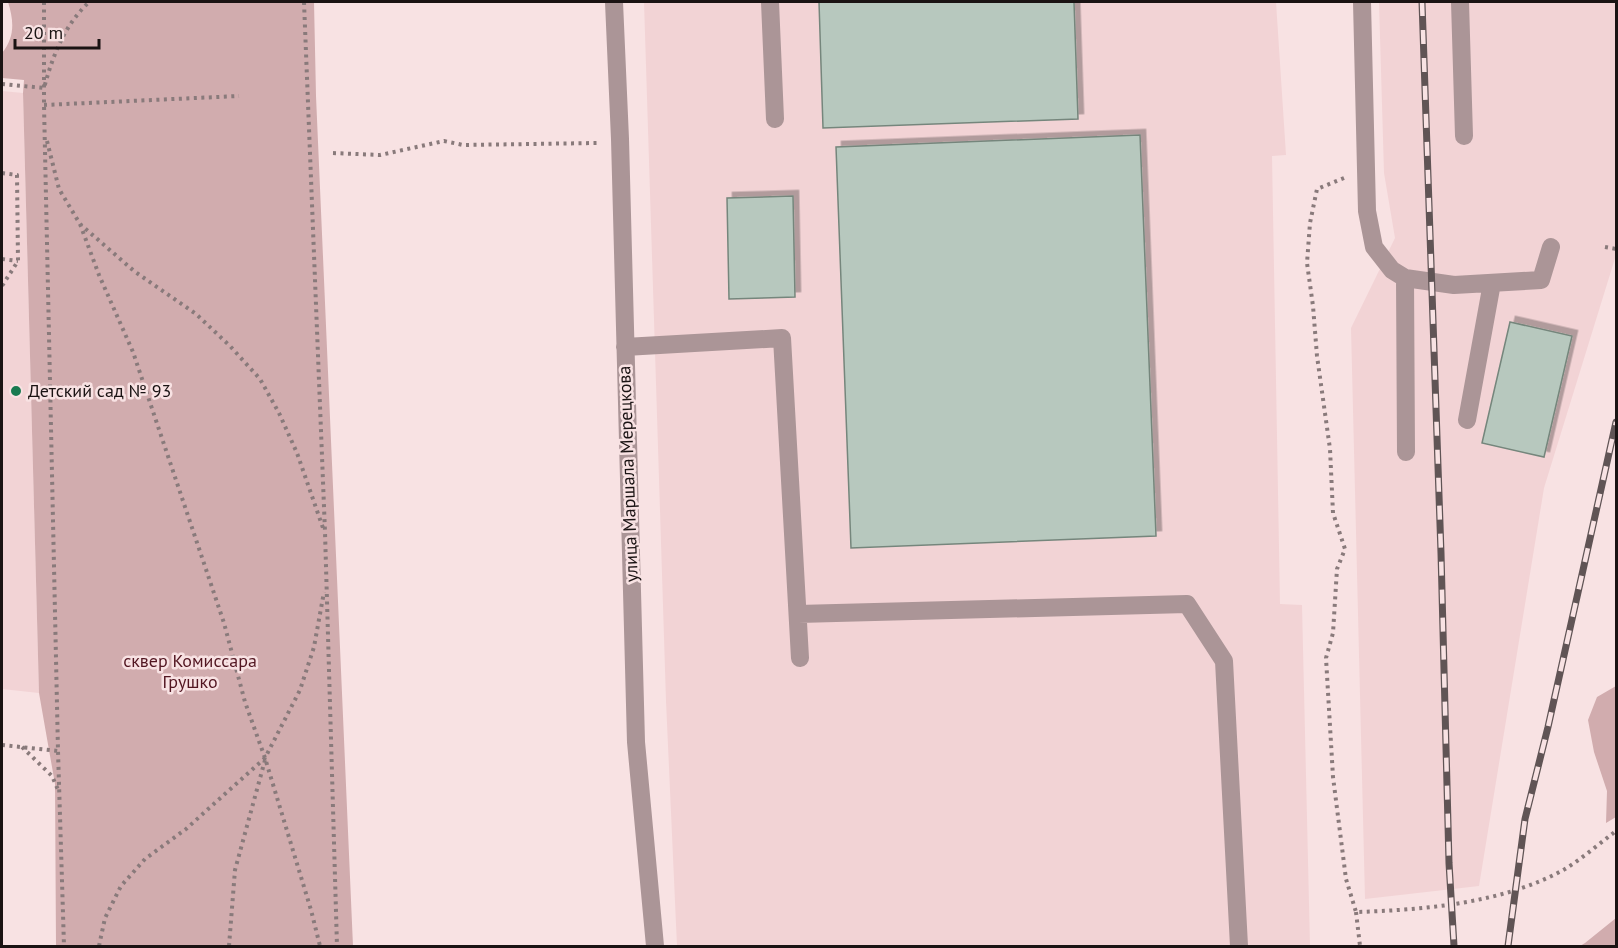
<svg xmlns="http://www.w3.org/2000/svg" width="1618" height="948" font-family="'PT Sans',sans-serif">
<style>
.built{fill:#f2d3d5}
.green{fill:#d1acae}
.building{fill:#b7c8be;stroke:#75867c;stroke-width:1.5;filter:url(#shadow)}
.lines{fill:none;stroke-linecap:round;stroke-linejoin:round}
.path{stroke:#897a7b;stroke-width:4;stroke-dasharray:3 4.5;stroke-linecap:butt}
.minor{stroke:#ab9597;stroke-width:18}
.rail-casing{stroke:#605455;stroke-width:7}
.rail{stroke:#f8e2e3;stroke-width:4.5;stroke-dasharray:14;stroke-linecap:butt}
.poi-dot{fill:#187950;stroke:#f8e2e3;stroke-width:2}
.labels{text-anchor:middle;stroke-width:5;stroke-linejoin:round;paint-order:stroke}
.poi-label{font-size:18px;fill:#1a1313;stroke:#f8e2e3;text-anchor:start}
.street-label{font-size:18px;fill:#1a1313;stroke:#f8e2e3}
.park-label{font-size:18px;fill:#521621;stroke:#f8e2e3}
</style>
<defs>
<filter id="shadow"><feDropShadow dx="5.5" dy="-5.5" stdDeviation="0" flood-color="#0004"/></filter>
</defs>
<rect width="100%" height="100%" fill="#f8e2e3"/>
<path class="built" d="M644 2H1276L1286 155 1272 156 1280 604 1302 605 1310 946H677L666 701Z
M1379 2H1616V255L1544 488 1479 886 1365 899 1351 328 1395 238 1384 173Z
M2 91 23 93 39 693 2 689Z"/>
<path class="green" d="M8 2H314L316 96 353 946H56L55 784 39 693 23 93 24 80 2 78V53C15 37 14 21 8 2Z
M1616 686V817L1606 823 1607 791 1594 752 1588 720 1597 697Z
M1616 918V946H1580L1585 943Z"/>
<path class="building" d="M819 2H1074L1078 119 823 128Z
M1140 135 1156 536 851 548 836 147Z
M793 196 795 297 729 299 727 198Z
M1510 322 1572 336 1544 457 1482 443Z"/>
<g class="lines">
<path class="path" d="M44 2V105L58 751 64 946
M304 2 325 532 337 946
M2 84 44 88C53 55 64 26 89 2
M44 105 239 96
M47 141 59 189 80 224 134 271 196 314 230 346 260 379 279 413 297 453 323 528
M333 153 380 155 444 141 463 145 597 143
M2 173 17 175 18 261 2 286
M1344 178 1317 189 1310 223 1307 263 1313 306 1317 356 1330 449 1333 513 1345 549 1337 569 1333 633 1326 658 1333 777 1346 879 1356 912C1424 910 1505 903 1565 869 1583 858 1600 843 1616 831
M80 224 99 275 133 352 224 623 245 702 265 758 311 910 320 946
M1605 247 1616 249
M2 259 18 261
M2 745 58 751
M22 747 52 776 59 792
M1356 912 1360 946
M99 946 105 918 121 886 145 859 186 829 265 758 300 690 314 647 324 592
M229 946 235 870 265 760"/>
<path class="minor" d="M614 2 620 139 636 742 655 946
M770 2 775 119
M1362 2 1367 211 1374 247 1392 270 1405 278 1454 285 1541 280 1551 247
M1460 2 1464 136
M1405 278 1406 452
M625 347 782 338 800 658
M1467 420 1492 283
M798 614 1187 604 1224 661 1239 946"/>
<g class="rail-casing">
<path id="rail" d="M1422 2 1441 553 1449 863 1454 946
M1508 946 1525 819 1548 727 1616 422"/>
</g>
<use href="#rail" class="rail"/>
</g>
<circle class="poi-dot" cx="16" cy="391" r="6"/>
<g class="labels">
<g class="poi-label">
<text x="28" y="397">Детский сад № 93</text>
</g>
<g class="street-label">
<text transform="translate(628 474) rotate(-92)" y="6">улица Маршала Мерецкова</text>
</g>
<g class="park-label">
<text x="190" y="667">сквер Комиссара<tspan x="190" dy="21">Грушко</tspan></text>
</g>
</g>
<rect width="1618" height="948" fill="none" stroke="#1a1313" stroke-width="6"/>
<path d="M15 39v9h84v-9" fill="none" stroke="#1a1313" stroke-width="3"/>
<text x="24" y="39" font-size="18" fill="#1a1313" stroke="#f8e2e3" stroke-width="4.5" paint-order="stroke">20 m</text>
</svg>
